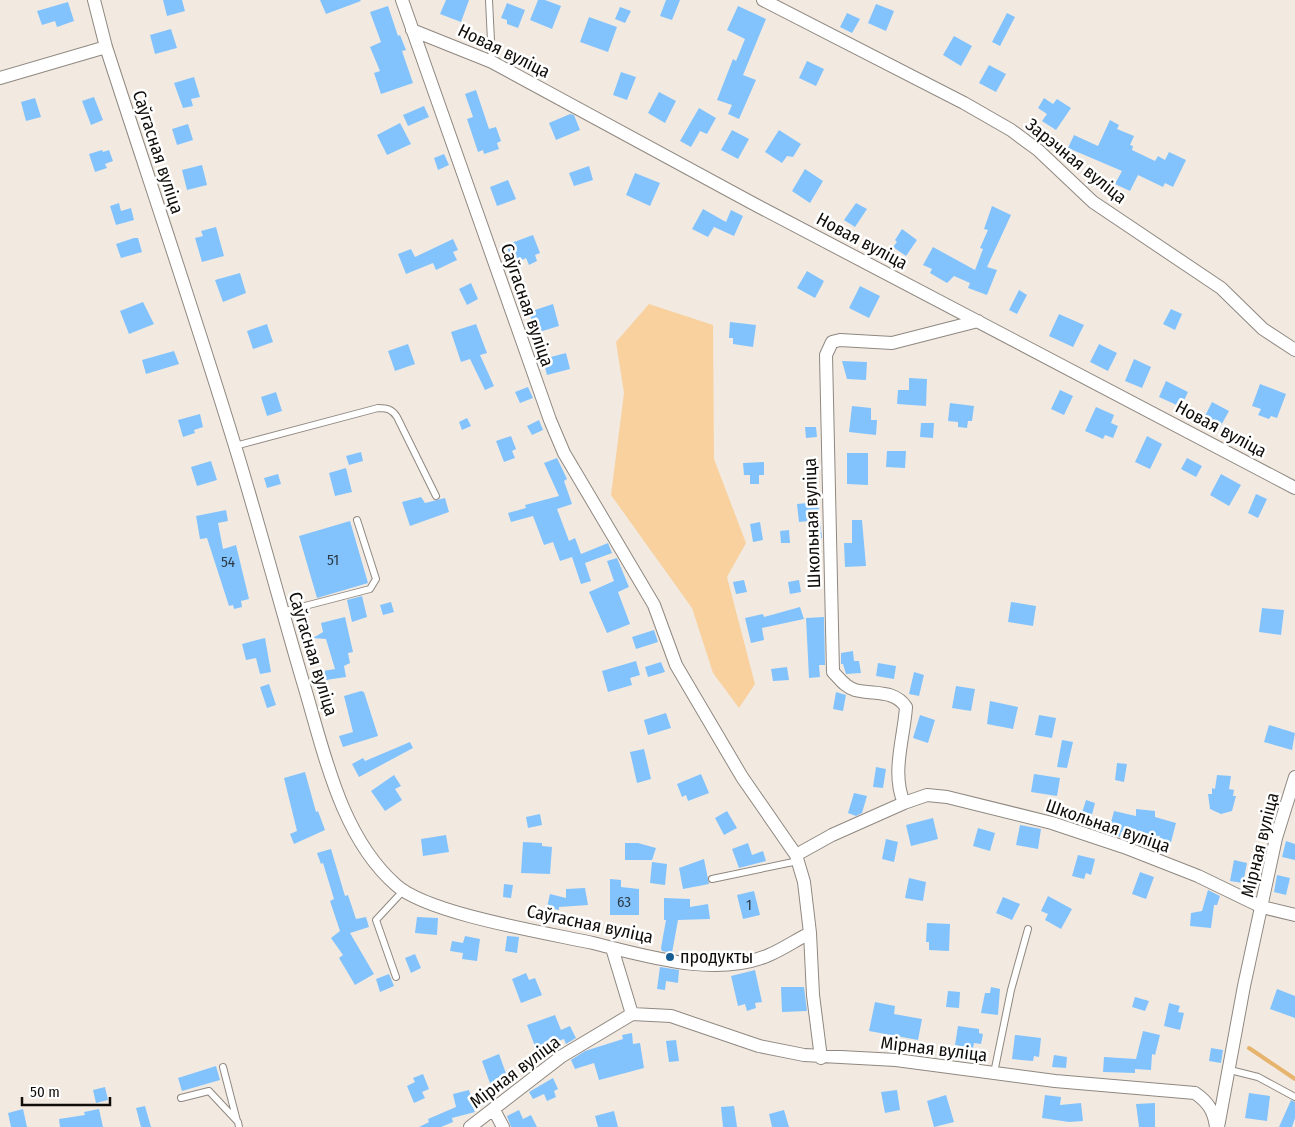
<svg xmlns="http://www.w3.org/2000/svg" width="1295" height="1127" font-family="'Fira Sans Condensed',sans-serif">
<style>
.green{fill:#f8d19f}
.lines{fill:none;stroke-linecap:round;stroke-linejoin:round}
.stream{stroke:#e7b46e;stroke-width:4}
.building{fill:#82c3fd}
.service-casing{stroke:#8f8880;stroke-width:8}
.minor-casing{stroke:#8f8880;stroke-width:14}
.service{stroke:#fff;stroke-width:6}
.minor{stroke:#fff;stroke-width:12}
.poi-dot{fill:#185d92;stroke:#fff;stroke-width:2}
.labels{text-anchor:middle;stroke-width:5;stroke-linejoin:round;paint-order:stroke}
.number-label{font-size:15px;fill:#2c3a47}
.street-label{font-size:18px;fill:#100d0a;stroke:#fff}
.poi-label{font-size:18px;fill:#100d0a;stroke:#fff;text-anchor:start}
</style>
<rect width="100%" height="100%" fill="#f2eae1"/>
<path class="green" d="M649 304 713 325 714 459 746 543 727 577 755 684 739 708 713 673 692 608 611 495 624 393 616 342Z"/>
<g class="lines">
<path class="stream" d="M1249 1048 1295 1079"/>
</g>
<path class="building" d="M163 0H182L185 11 167 16Z
M320 0H360L361 1 326 14Z
M446 0H469L461 22 440 14Z
M538 0H545L561 6 552 29 530 20Z
M666 0H680L672 20 660 16Z
M68 2 74 21 57 27 55 21 42 25 37 11Z
M507 3 525 10 518 28 507 24V20L501 18Z
M876 4 894 11 886 31 868 23Z
M388 6 398 36 400 35 406 50 402 51 413 83 381 94 374 73 380 71 370 47 381 42 370 12Z
M738 6 766 19 743 75 756 80 739 119 728 114 732 105 717 100 733 59 736 61 745 39 727 30Z
M620 7 631 11 625 23 615 19Z
M847 13 860 19 852 33 840 27Z
M1007 13 1015 17 1000 46 992 42Z
M589 17 617 27 608 52 580 42Z
M171 29 177 48 155 54 150 35Z
M954 36 972 46 961 66 943 55Z
M807 61 824 69 816 86 799 78Z
M989 65 1006 74 996 92 979 83Z
M621 72 636 77 627 100 613 95Z
M194 77 200 97 191 99 193 106 183 108 174 83Z
M476 90 489 129 496 127 501 141 497 143 499 149 484 154 483 150 478 152 467 119 473 117 465 94Z
M659 92 676 101 665 123 648 113Z
M94 97 103 120 91 125 82 101Z
M35 98 41 117 26 121 21 102Z
M1044 98 1053 104 1057 99 1071 108 1056 130 1042 121 1047 114 1038 108Z
M424 106 429 117 408 126 403 115Z
M699 108 716 118 707 134 700 131 691 147 680 141Z
M570 114 574 115 580 130 556 140 549 123Z
M1110 120 1119 125 1117 129 1134 136 1130 145 1133 146 1132 150 1155 161 1158 156 1165 160 1169 152 1186 160 1173 187 1165 183 1163 187 1138 175 1130 191 1115 184 1122 171 1068 148 1074 135 1098 146Z
M400 123 411 144 387 155 377 135Z
M188 124 193 140 177 145 172 129Z
M732 130 749 139 738 159 721 150Z
M779 130 801 144 793 157 787 156 782 163 765 152Z
M102 150 103 152 109 150 113 161 105 164 107 168 95 172 89 154Z
M444 154 449 165 438 170 434 158Z
M202 165 207 185 187 190 182 170Z
M589 166 593 180 574 186 569 173Z
M805 169 823 181 810 203 792 191Z
M635 173 660 183 650 206 626 195Z
M508 180 516 199 497 206 490 187Z
M119 203 121 211 131 208 134 220 116 225 110 206Z
M856 203 867 209 855 227 844 220Z
M992 206 1011 215 987 267 997 270 987 295 968 288 970 283 954 276 947 283 930 273 932 269 923 265 933 247 975 270 983 249 980 248 988 230 984 229Z
M703 209 726 222 731 210 743 216 734 236 714 227 708 237 692 229Z
M216 227 224 256 202 262 195 238 203 236 201 231Z
M902 229 917 240 906 256 893 247 897 242 895 240Z
M533 235 540 253 535 255 537 261 529 265 526 258 514 264 506 245Z
M134 238H138L142 252 121 258 116 244Z
M453 239 458 250 453 252 457 260 436 270 433 263 406 274 398 254 411 249 415 257Z
M807 271 824 281 815 298 797 288Z
M240 273 246 293 223 302 215 280Z
M471 283 478 299 467 305 459 289Z
M860 286 880 296 869 318 849 308Z
M1019 290 1027 295 1017 314 1009 310Z
M143 302 154 324 129 334 120 311Z
M553 304 559 326 536 333 529 312Z
M1171 309 1182 314 1175 330 1163 324Z
M1059 314 1084 325 1073 347 1049 336Z
M730 322 756 325 753 347 733 344V338H729Z
M267 324 273 342 253 349 247 331Z
M476 324 487 353 480 355 494 386 485 390 470 359 461 362 451 332Z
M408 344 415 364 395 371 388 351Z
M1099 344 1117 353 1108 371 1090 362Z
M174 351 179 364 146 374 142 360Z
M566 353 570 369 547 375 543 359Z
M1134 359 1151 367 1142 388 1125 381Z
M842 361 867 362 866 380 847 379Z
M909 378 927 379 926 406 897 404 898 390H909Z
M1166 381 1188 392 1181 407 1159 397Z
M1260 384 1286 394 1277 418 1271 416 1269 419 1258 415 1261 409 1252 406Z
M528 387 533 398 520 403 515 392Z
M1060 390 1073 396 1064 415 1051 409Z
M276 392 282 411 267 416 261 397Z
M1212 402 1229 411 1219 429 1203 420Z
M950 403 974 406 972 421H968L967 428 958 427V422L948 421Z
M852 406 871 408V420H877L876 435 849 432Z
M1096 407 1114 415 1111 423 1118 426 1113 438 1105 435 1103 439 1085 431Z
M200 414 203 427 194 430 195 433 183 437 178 420Z
M467 418 471 426 462 430 459 422Z
M539 420 543 430 532 435 527 426Z
M921 423H934L933 438 920 437Z
M805 427H816L817 437 806 438Z
M511 436 516 449 512 451 515 458 504 462 496 441Z
M1147 436 1162 444 1150 469 1135 462Z
M887 451H906L905 468 886 467Z
M361 452 363 461 349 465 346 456Z
M847 453H868V485L847 484Z
M557 458 567 479 564 481 572 504 557 509 569 541 575 538 581 554 608 543 612 553 585 563 591 581 581 584 572 557 560 561 553 542 544 545 533 516 511 522 508 513 526 508 525 505 559 496 544 463Z
M1187 458 1202 466 1196 477 1181 469Z
M211 461 217 480 197 486 191 467Z
M764 462V475H759V484H750V475H744L743 463Z
M346 468 352 492 335 496 329 473Z
M278 474 281 484 267 488 264 478Z
M1221 474 1241 485 1229 506 1210 495Z
M1256 494 1267 499 1258 518 1248 513Z
M421 497 425 503 445 498 449 512 410 526 402 502Z
M818 502 822 538 810 539 809 521 799 522 797 504Z
M226 510 228 521 218 523 223 549 236 545 249 599 241 601 242 607 234 609 233 605 229 606 207 538 200 539 196 516Z
M852 520H862L866 566 845 567 844 543H852Z
M350 521 368 583 317 598 299 536Z
M760 522 763 540 753 542 750 524Z
M789 530 790 543H781L780 531Z
M617 558 629 587 618 592 630 624 607 633 589 592 614 581 607 561Z
M744 580 747 592 736 594 733 582Z
M799 580 801 592 790 594 788 582Z
M362 596 367 617 352 622 347 600Z
M391 602 394 612 383 615 380 605Z
M1011 602 1036 606 1033 626 1008 622Z
M800 607 804 619 762 628 764 640 751 643 745 618 763 614 764 617Z
M1262 608 1284 610 1281 635 1259 632Z
M345 617 353 652 348 653 350 663 344 666 346 677 319 681 317 672 335 669 326 639 313 638 323 632 321 623Z
M824 617 825 665H819L820 677 809 678 806 618Z
M654 630 658 642 636 649 632 637Z
M265 638 271 672 260 674 256 658 246 660 242 644Z
M853 651 854 661H859L861 673 846 674 843 664H841V653Z
M636 661 640 675 630 678 632 685 608 692 602 671Z
M661 662 665 672 648 677 645 667Z
M878 663 896 666 894 679 876 676Z
M787 667 789 680 773 681 771 669Z
M914 672 924 675 919 696 909 694Z
M269 684 276 705 267 708 260 687Z
M956 686 975 689 971 711 952 708Z
M361 691 364 692 378 736 343 747 339 736 353 732 344 696Z
M836 692 846 695 843 711 833 709Z
M990 701 1018 707 1013 729 987 724Z
M666 713 671 728 648 735 644 720Z
M920 715 935 720 928 743 913 738Z
M1039 715 1056 718 1052 738 1035 735Z
M1269 725 1295 733 1292 750 1264 742Z
M1062 740 1073 742 1067 768 1057 767Z
M410 742 413 748 359 777 352 764 363 758 365 761Z
M644 749 651 779 637 783 630 752Z
M1117 763 1127 764 1124 782 1115 780Z
M876 767 886 769 883 788 873 787Z
M305 772 316 812 318 811 325 830 294 844 290 834 297 831 284 778Z
M701 774 709 793 688 801 686 795 682 797 677 784Z
M1034 774 1060 778 1057 796 1031 792Z
M394 775 401 786 395 789 402 800 385 811 371 791Z
M1217 775 1231 776 1229 789 1234 790 1233 796H1236L1232 811 1221 814 1210 809 1208 794H1212V788L1215 789Z
M854 793 867 796 862 813 856 816 848 813Z
M1086 800 1095 803 1090 822 1080 819Z
M1136 809 1155 811V817L1176 823 1170 846 1158 843 1160 836 1121 832 1120 837 1095 829 1096 823 1110 826 1114 811 1136 816Z
M727 811 737 828 724 835 715 818Z
M540 814 542 825 528 828 526 817Z
M933 818 938 839 911 846 906 825Z
M1020 825 1041 829 1038 849 1016 845Z
M978 828 995 833 990 851 973 846Z
M446 835 449 852 423 856 421 839Z
M886 839 898 842 894 862 882 859Z
M1286 841 1295 844V860L1282 857Z
M523 842 542 843V846L552 847 550 874 521 873Z
M625 843H638L656 848 652 860H625Z
M748 843 752 855 763 851 766 861 739 868 732 849Z
M331 849 345 896 348 895 356 919 366 917 369 927 350 933 374 974 355 985 339 958 343 955 331 938 340 931 330 901 334 899 323 863 321 864 317 853Z
M1078 855 1095 859 1091 875 1086 873 1084 879 1072 876Z
M704 859 709 884 683 889 679 868Z
M1234 860 1247 863 1243 883 1230 881Z
M652 862 667 864 665 885 650 883Z
M1140 872 1154 877 1146 899 1132 894Z
M1277 875 1290 878 1286 895 1274 892Z
M909 878 926 882 923 901 905 898Z
M610 879 621 880V887L639 889V915H610Z
M504 884 513 885 511 898 503 897Z
M585 888 588 905 559 907V910L547 907 550 894 566 898V889Z
M1208 890 1220 896 1217 905H1214L1211 928 1190 926 1191 913 1202 911Z
M754 891 760 915 743 919 737 895Z
M1048 896 1072 909 1061 929 1045 920 1048 914 1041 911Z
M1003 897 1020 904 1012 920 996 913Z
M664 898 690 899V907L708 904 710 919 678 920 672 953 662 951 661 948 666 920H664Z
M417 917 438 918 437 935 415 933Z
M927 923 950 924 949 951 929 950V942H926Z
M465 936 480 939 477 961 462 959 463 953 450 951 452 941 463 943Z
M507 936 519 937 517 953 505 951Z
M415 954 421 968 411 973 405 958Z
M660 967 679 970 678 983 666 981 665 990 657 989Z
M755 970 762 1002 755 1003 756 1008 747 1011 745 1004 738 1006 731 976Z
M526 973 529 980 535 978 542 995 521 1003 512 979Z
M389 974 394 986 380 992 376 979Z
M781 987H804L807 1011 782 1012Z
M991 987 1000 989 998 1015 981 1013 985 993H990Z
M1277 989 1295 996V1018L1270 1009Z
M948 991 960 992 959 1008 946 1007Z
M1135 997 1149 1001 1145 1011 1132 1007Z
M875 1002 895 1006 894 1014 922 1019 918 1040 869 1031Z
M1169 1003 1180 1006 1178 1012 1184 1013 1180 1030 1164 1026Z
M555 1015 561 1030 570 1026 576 1038 566 1044 564 1039 536 1049 527 1025Z
M958 1026 979 1029V1033L983 1034 981 1044 974 1043 973 1048 955 1045Z
M1143 1031 1160 1035 1155 1055 1152 1054 1151 1070 1135 1069V1073L1103 1072 1104 1057 1136 1059Z
M632 1033 633 1044 640 1043 644 1068 599 1080 594 1063 575 1069 571 1060 585 1051 623 1039 622 1035Z
M1015 1035 1041 1038 1039 1057 1034 1056 1033 1061 1012 1059Z
M676 1040 679 1061 669 1062 666 1041Z
M1211 1048 1223 1050 1221 1063 1209 1061Z
M499 1054 508 1079 491 1086 482 1061Z
M1054 1055 1067 1057 1066 1068 1052 1067Z
M216 1066 220 1080 182 1091 178 1078Z
M423 1074 429 1089 422 1092 425 1098 414 1103 407 1086 415 1082 413 1078Z
M553 1078 558 1089 554 1091 556 1097 547 1101 544 1094 533 1099 529 1092Z
M105 1087 108 1100 96 1103 93 1090Z
M469 1090 472 1100 485 1094 489 1102 474 1110 475 1112 452 1118 453 1122 441 1127H419L429 1122 428 1119 456 1107 453 1094Z
M897 1090 900 1110 885 1113 881 1092Z
M1249 1093 1270 1096 1267 1121 1245 1118Z
M946 1095 954 1122 934 1127 927 1101Z
M1045 1095 1061 1097 1060 1105 1081 1103 1083 1121 1069 1122 1042 1118Z
M1291 1100 1295 1102V1118L1292 1127H1279Z
M1155 1103V1127H1139L1136 1104Z
M145 1106 151 1127H141L136 1108Z
M734 1106 737 1127H723L721 1107Z
M23 1109 27 1127H11L8 1113Z
M99 1109 103 1127H60L59 1119 85 1115 84 1112Z
M519 1110 523 1119 531 1115 537 1127H511L507 1116Z
M784 1110 789 1127H772L769 1114Z
M614 1111 618 1127H598L595 1116Z"/>
<g class="lines">
<g class="service-casing">
<path id="service" d="M489 0 492 62
M235 446 378 408C387 408 392 409 397 417L436 496
M282 612 370 589 376 579 357 520
M712 879 798 861
M396 977 376 920 403 891
M223 1067 237 1121
M1230 1070 1258 1077 1295 1097
M994 1073 1011 990 1028 929
M181 1098 209 1091 238 1122 239 1127"/>
</g>
<g class="minor-casing">
<path id="minor" d="M94 0 106 47C149 180 194 312 235 446 259 524 280 604 303 682 324 751 340 836 396 885 428 914 547 933 593 943 646 956 716 978 769 955 783 949 796 940 810 933L804 882 796 855 742 777 676 665 654 605 564 453 550 420 402 0
M763 0 964 103 1011 130 1038 150 1093 202 1221 288 1263 329 1295 350
M412 30 492 62 754 204 1295 488
M0 78 106 47
M904 803C891 773 904 738 906 707 894 689 874 695 855 690 845 687 840 679 833 672L826 355 832 342 840 340 892 343 978 321
M796 855 832 835 904 803 927 795 947 797 1052 823 1124 847 1198 876 1262 907 1295 915
M810 933 813 995 821 1058
M612 948 632 1014
M494 1110 503 1127
M470 1127 562 1056 632 1014 671 1016 759 1046 804 1055 896 1060 1055 1081 1195 1093C1208 1102 1214 1111 1216 1127
M1218 1127 1244 986 1276 838 1295 777"/>
</g>
<use href="#service" class="service"/>
<use href="#minor" class="minor"/>
</g>
<circle class="poi-dot" cx="670" cy="957" r="5"/>
<g class="labels">
<g class="number-label">
<text x="333" y="565">51</text>
<text x="228" y="567">54</text>
<text x="624" y="907">63</text>
<text x="749" y="910">1</text>
</g>
<g class="street-label">
<text transform="translate(504 51) rotate(26)" y="6">Новая вуліца</text>
<text transform="translate(158 152) rotate(72)" y="6">Саўгасная вуліца</text>
<text transform="translate(1076 161) rotate(39)" y="6">Зарэчная вуліца</text>
<text transform="translate(862 241) rotate(28)" y="6">Новая вуліца</text>
<text transform="translate(527 305) rotate(71)" y="6">Саўгасная вуліца</text>
<text transform="translate(1221 429) rotate(28)" y="6">Новая вуліца</text>
<text transform="translate(812 523) rotate(-92)" y="6">Школьная вуліца</text>
<text transform="translate(313 654) rotate(73)" y="6">Саўгасная вуліца</text>
<text transform="translate(1108 826) rotate(19)" y="6">Школьная вуліца</text>
<text transform="translate(1260 845) rotate(-76)" y="6">Мірная вуліца</text>
<text transform="translate(590 924) rotate(12)" y="6">Саўгасная вуліца</text>
<text transform="translate(934 1049) rotate(7)" y="6">Мірная вуліца</text>
<text transform="translate(515 1072) rotate(-37)" y="6">Мірная вуліца</text>
</g>
<g class="poi-label">
<text x="680" y="963">продукты</text>
</g>
</g>
<path d="M22 1097v8h88v-8" fill="none" stroke="#100d0a" stroke-width="2.5"/>
<text x="30" y="1097" font-size="15" fill="#100d0a" stroke="#ffffff" stroke-width="4" paint-order="stroke">50 m</text>
</svg>
